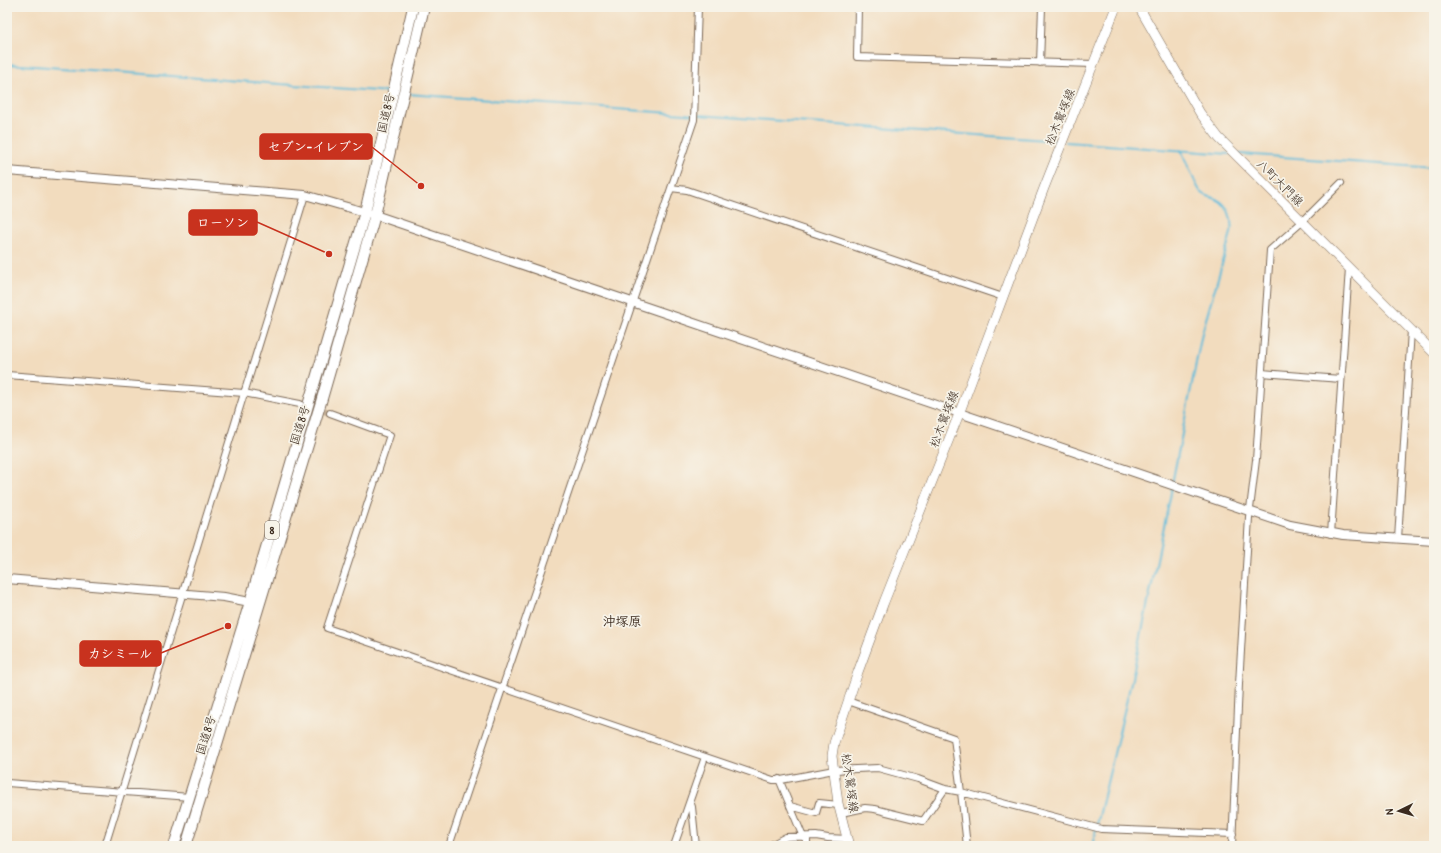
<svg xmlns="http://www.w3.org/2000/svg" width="1441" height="853" font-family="'Patrick Hand','Klee One',sans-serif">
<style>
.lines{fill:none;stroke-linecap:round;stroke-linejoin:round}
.stream{stroke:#5bbbda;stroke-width:2}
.minor-tunnel{stroke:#cdb89e;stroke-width:6;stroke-dasharray:6 3;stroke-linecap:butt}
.minor-casing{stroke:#7b6856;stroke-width:8}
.tertiary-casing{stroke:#7b6856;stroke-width:10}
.secondary-casing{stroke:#7b6856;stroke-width:10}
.trunk-casing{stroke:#7b6856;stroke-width:12}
.minor{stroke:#fff;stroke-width:6}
.tertiary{stroke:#fff;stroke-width:8}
.secondary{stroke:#fff;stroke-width:9}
.trunk{stroke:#fff;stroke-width:10}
.labels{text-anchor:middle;stroke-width:3.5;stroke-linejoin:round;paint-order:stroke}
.shield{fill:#f7f3e8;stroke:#73665b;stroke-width:1}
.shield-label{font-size:11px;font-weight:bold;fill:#3b2a1e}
.street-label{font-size:12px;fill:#3b2a1e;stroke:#f7f3e8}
.neighbourhood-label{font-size:13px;font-weight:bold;fill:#3b2a1e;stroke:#f7f3e8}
.leader{fill:none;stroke:#c8321e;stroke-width:1.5}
.callout-dot{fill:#c8321e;stroke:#f7f3e8;stroke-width:1.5}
.callout{fill:#c8321e;stroke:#c8321e;stroke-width:1.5}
.callout-label{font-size:13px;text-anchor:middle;font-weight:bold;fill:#fff}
</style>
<rect width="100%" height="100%" fill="#f7f3e8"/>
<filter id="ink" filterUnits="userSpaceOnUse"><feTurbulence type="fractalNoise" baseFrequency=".025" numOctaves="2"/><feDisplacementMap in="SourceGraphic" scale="8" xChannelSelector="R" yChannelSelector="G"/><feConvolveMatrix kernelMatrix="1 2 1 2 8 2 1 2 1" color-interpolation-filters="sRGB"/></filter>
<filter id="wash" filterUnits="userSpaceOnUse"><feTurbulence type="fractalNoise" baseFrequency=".012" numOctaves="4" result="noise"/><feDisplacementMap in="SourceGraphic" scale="16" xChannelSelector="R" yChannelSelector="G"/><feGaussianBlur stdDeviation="0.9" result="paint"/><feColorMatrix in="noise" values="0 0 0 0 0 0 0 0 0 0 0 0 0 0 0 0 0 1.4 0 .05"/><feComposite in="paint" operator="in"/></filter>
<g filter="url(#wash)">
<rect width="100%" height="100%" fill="#f2dcbe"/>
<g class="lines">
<path class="stream" d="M7 64 390 92
M408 94 1060 141
M1066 142 1229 154
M1240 154 1434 168
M1172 484 1202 333 1231 233C1233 219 1229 205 1216 199 1211 197 1205 196 1201 192 1196 187 1185 158 1181 150
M1092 846 1133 674 1172 488"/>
</g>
</g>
<g filter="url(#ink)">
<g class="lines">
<path class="minor-tunnel" d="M305 406 330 413"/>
<g class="minor-casing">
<path id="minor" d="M858 7 857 57 1094 64
M1040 63 1042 7
M671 188 687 190 1003 297
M1262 373 1341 379
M7 375 244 393 300 404
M330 413 390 435 327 628 773 780H781L834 770 878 768 918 779 945 789 961 792 1101 829 1233 834
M1331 534 1349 268
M1398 539 1411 330
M848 701 954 738 961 792
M779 779 803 837
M7 783 190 797
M961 792 967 846
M690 801 692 807 696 846
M790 806 816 813 819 803 839 805
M841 813 865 808 875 809 923 821 945 789
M105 846 305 195
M449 846 694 120 698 7
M674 846 705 757
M769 846 786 837 816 836 828 838 848 839
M807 846V837
M1232 846 1239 684 1249 517 1256 460 1270 250 1302 222 1341 183"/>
</g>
<g class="tertiary-casing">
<path id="tertiary" d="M7 171 305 195 375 215 1290 525 1343 535 1434 541
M7 579 224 597 250 602"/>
</g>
<g class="secondary-casing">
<path id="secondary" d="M1139 7 1200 113 1219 138 1434 353
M849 846 838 803 832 756 834 743 858 672 884 602 959 414 1044 188 1116 7"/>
</g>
<g class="trunk-casing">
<path id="trunk" d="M174 846 250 602 365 212 413 7
M186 846 321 402 375 215 424 7"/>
</g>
<use href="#minor" class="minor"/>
<use href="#tertiary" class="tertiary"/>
<use href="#secondary" class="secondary"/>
<use href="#trunk" class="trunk"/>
</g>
</g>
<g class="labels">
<rect class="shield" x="265" y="521" width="14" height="18" rx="3"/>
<g class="shield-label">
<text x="272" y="534">8</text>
</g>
<g class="street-label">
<text transform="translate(386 113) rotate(-77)" y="4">国道8号</text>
<text transform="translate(1060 117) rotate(-68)" y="4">松木鷲塚線</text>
<text transform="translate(1280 183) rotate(45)" y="4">八町大門線</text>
<text transform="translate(944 419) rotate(-69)" y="4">松木鷲塚線</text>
<text transform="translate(300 425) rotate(-73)" y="4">国道8号</text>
<text transform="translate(206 735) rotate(-73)" y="4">国道8号</text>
<text transform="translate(850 783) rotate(82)" y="4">松木鷲塚線</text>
</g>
<g class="neighbourhood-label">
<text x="622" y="626">沖塚原</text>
</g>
</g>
<path class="leader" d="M421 186L372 147M329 254L257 222M228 626L161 653"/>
<g class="callout-dot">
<circle cx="421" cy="186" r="4"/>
<circle cx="329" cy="254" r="4"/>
<circle cx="228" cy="626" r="4"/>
</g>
<g class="callout">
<rect x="260" y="134" width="112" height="25" rx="4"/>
<rect x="189" y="210" width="68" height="25" rx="4"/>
<rect x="80" y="641" width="81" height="25" rx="4"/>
</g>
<g class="callout-label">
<text x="316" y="151">セブン-イレブン</text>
<text x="223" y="227">ローソン</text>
<text x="120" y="658">カシミール</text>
</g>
<rect width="1441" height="853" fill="none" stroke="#f7f3e8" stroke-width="24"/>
<g transform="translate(1399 811) rotate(265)" stroke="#f7f3e8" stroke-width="3" paint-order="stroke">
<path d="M0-3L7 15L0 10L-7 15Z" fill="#3b2a1e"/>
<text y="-6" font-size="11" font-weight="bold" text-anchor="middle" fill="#3b2a1e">N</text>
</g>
</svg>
